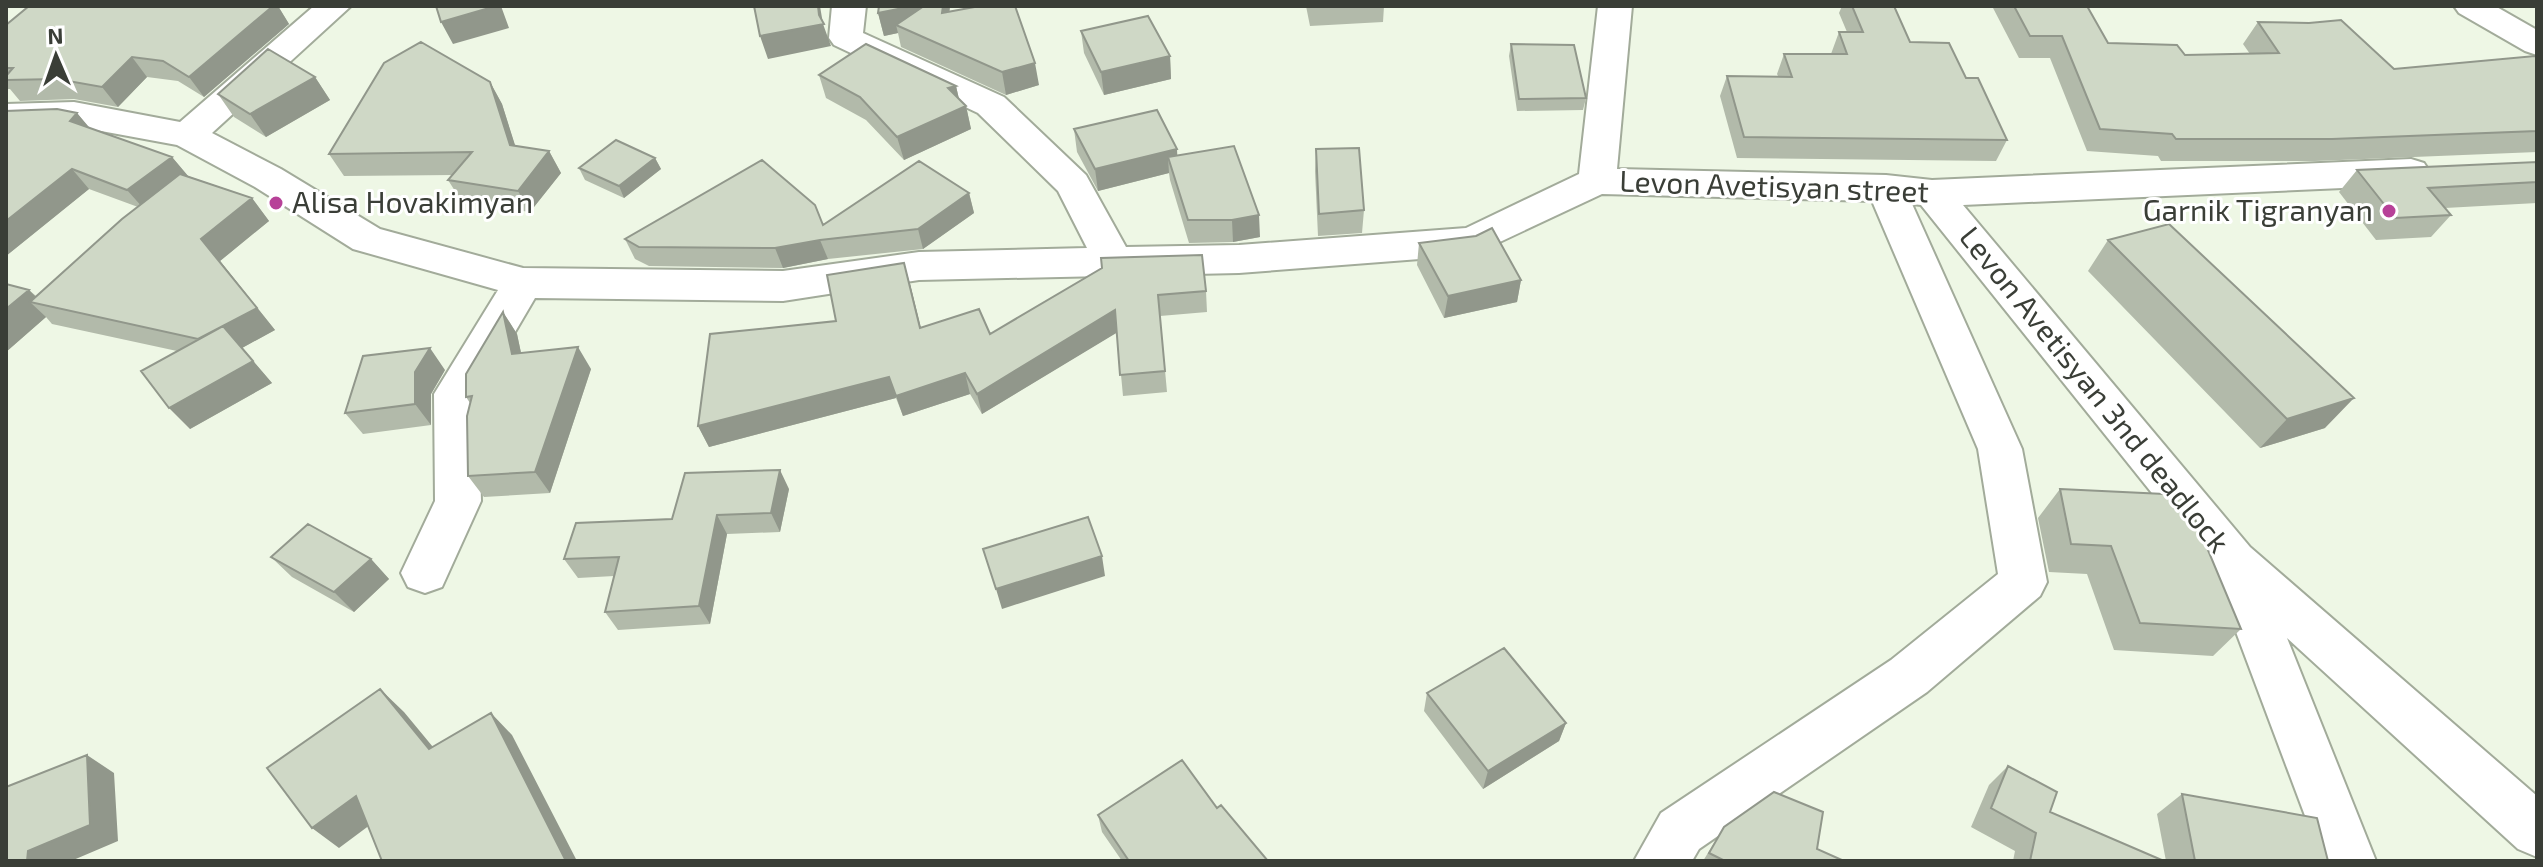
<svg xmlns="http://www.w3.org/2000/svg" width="2543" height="867" font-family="'Exo 2',sans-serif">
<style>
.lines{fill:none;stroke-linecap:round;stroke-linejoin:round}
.minor-casing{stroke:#a2ab9a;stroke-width:4}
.minor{fill:#fff;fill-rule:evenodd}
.wall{fill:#b2baaa}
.shaded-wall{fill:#91978b}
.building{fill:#cfd8c6;stroke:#91978b;stroke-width:2}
.poi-dot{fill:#b74198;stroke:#fff;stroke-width:3}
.labels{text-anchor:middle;stroke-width:6;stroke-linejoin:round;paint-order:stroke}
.street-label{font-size:30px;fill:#3a3e37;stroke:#fff}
.poi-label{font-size:30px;fill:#3a3e37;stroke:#fff;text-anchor:start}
</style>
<rect width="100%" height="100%" fill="#eef7e5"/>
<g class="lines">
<g class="minor-casing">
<path id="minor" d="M314 6H351L212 133 281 169 380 229 523 268 783 271 919 252 1087 248 1058 191 978 113 834 45 829 38 832 6H866L863 33 1004 97 1086 175 1126 247 1239 245 1466 228 1579 174 1598 6H1632L1617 169 1886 175 1932 180 2411 159 2424 163 2430 172 2424 181 2411 185 1963 205 2250 547 2537 796V857L2518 849 2287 638 2376 861H2322L2212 568 1921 205 1912 204 2022 449 2047 582 2040 596 1927 692 1699 849 1692 861H1634L1661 813 1891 660 1998 574 1978 449 1872 201 1602 194 1472 255 1239 273 919 280 783 301 535 298 478 395 481 501 442 587 425 593 408 587 401 573 435 501 434 394 498 290 353 249 255 187 177 145 74 126 6 128V104L74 102 180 122Z
M2454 6H2495L2537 30V55L2525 51 2459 13Z"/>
</g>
<use href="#minor" class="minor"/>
</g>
<path class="wall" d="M29 6H278L289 24 204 97 178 81 147 77 118 107 74 99 20 101 10 89H6V25Z
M950 6 949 12 1039 85 1006 95 901 47 898 33 884 36 878 13Z
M1306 6H1384L1383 22 1310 26Z
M1842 6H1894L1910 42 1966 78 2007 140 1996 161 1737 158 1720 96 1727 76H1778L1777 74 1784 54H1831L1839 32H1847L1839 13Z
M1992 6H2087L2108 43 2185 55 2250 54 2243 44 2258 22 2394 69 2537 58V152L2315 161H2161L2158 156 2087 151 2050 58H2019Z
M1081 31 1170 56 1171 79 1104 95 1084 53Z
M1511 44 1586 98 1583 110 1517 111 1509 56Z
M819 75 956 86 959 99 966 106 971 129 904 160 866 120 826 98Z
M315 77 330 100 266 137 234 117 218 94Z
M490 82 502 104 515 146 549 151 561 173 530 212 462 202 448 180 453 175 344 176 329 154Z
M6 111 77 113 89 128 172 157 188 176 252 198 269 221 220 261 275 330 242 348 272 383 190 429 177 351 52 324 46 317 6 352V284L29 290 36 296 138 207 89 189 6 256Z
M1074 129 1177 156 1260 237 1233 242 1189 243 1170 180 1169 173 1098 191 1077 152Z
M1316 149 1364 210 1362 233 1318 236 1315 171Z
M655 158 661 169 624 198 585 180 579 168Z
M2357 170 2537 182V203L2445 208 2451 215 2431 237 2376 240 2339 192Z
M969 193 974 213 923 249 828 259 783 268 649 266 635 259 625 239 823 225Z
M1476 236 1521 280 1517 302 1444 318 1417 265 1419 243Z
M2108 240 2325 428 2260 448 2088 271Z
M1102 268 1206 291 1207 312 1160 316 1167 392 1123 396 1117 332 982 414 970 394 903 416 896 398 709 447 698 426 836 321 910 284 921 328 990 334Z
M503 312 517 334 521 353 591 369 550 493 484 497 468 476 470 403 466 397Z
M445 370 431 394V425L363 434 345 413Z
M789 489 780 532 727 534 710 624 618 630 605 612 614 576 578 578 564 559 672 519Z
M2060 489 2241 629 2213 656 2114 650 2087 574 2049 572 2038 518Z
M271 557 371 559 389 579 354 612 292 577Z
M1427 693 1566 723 1559 741 1483 789 1424 711Z
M2008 766 2050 812 2164 861H2013L2015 851 1971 827 1989 785Z
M2182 794 2328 861H2166L2157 814Z
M1217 808 1268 861H1122L1102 832 1098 815Z
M1724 827 1817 849 1844 861H1703Z"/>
<path class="shaded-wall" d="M273 6H278L289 24 204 97 189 77Z
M496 6H501L509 28 453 44 441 22Z
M818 6H820L823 24 831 46 768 59 760 36Z
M913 6H929L896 25 898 33 884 36 878 13Z
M943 6H950L947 36 942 13Z
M1170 56 1171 79 1104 95 1101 72Z
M132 57 147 77 118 107 102 87Z
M1035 63 1039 85 1006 95 1002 72Z
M315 77 330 100 266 137 250 114Z
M490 82 502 104 522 167 510 145Z
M956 86 961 108 966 106 971 129 904 160 897 137 948 88Z
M77 113 94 133 70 121Z
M1177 149 1178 171 1168 157 1169 173 1098 191 1095 169Z
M549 151 561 173 530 212 518 191Z
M172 157 188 176 144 209 127 190Z
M655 158 661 169 624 198 619 186Z
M72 169 89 189 6 256V221Z
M969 193 974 213 923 249 918 229Z
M252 198 269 221 220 261 275 330 242 348 272 383 190 429 169 408 218 360 201 239Z
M1259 215 1260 237 1233 242 1232 220Z
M820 240 828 259 783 268 775 248Z
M904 263 910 284 926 350 920 328Z
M1521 280 1517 302 1444 318 1448 296Z
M29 290 44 305 30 302 46 317 6 352V309Z
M1115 310 1118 332 982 414 977 394Z
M503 312 517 334 526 376 512 354Z
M578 347 591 369 550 493 535 472Z
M430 348 445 370 431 394V425L415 404V372Z
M965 373 970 394 903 416 896 396Z
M889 377 896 398 709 447 698 426Z
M2354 398 2325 428 2260 448 2287 419Z
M780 470 789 489 780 532 771 513Z
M717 515 727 534 710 624 699 606Z
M1102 556 1105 576 1002 609 996 589Z
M371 559 389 579 354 612 334 592Z
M380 689 404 712 452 770 429 749Z
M491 713 512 735 577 861H566Z
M1566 723 1559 741 1483 789 1488 771Z
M87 755 114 773 118 841 71 861H27L28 851Z
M356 796 382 816 339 848 312 828Z"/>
<path class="building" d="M29 6H273L189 77 163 61 132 57 102 87 57 79 6 80V76L13 68H6V25Z
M436 6H496L441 22Z
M754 6H818L819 15 824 24 760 36Z
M879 6H913L878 13Z
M924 6H943L942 13 980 6H1015L1035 63 1002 72 896 25Z
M1852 6H1894L1910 42 1949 43 1966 78H1978L2007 140 1744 137 1727 76 1792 77 1784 54H1847L1839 32H1863Z
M2014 6H2087L2108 43 2177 45 2185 55 2279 53 2258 22 2309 23 2341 20 2394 69 2535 56 2537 58V131L2332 139H2176L2172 134 2100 129 2062 36H2030Z
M1148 16 1170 56 1101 72 1081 31Z
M421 42 490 82 510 145 549 151 518 191 448 180 472 152 329 154 384 63Z
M866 44 956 86 948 88 966 106 897 137 860 97 819 75Z
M1511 44 1574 45 1586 98 1519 99Z
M268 49 315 77 250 114 218 94Z
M57 109 77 113 70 121 172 157 127 190 72 169 6 221V111Z
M1157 110 1177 149 1095 169 1074 129Z
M616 140 655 158 619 186 579 168Z
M1234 146 1259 215 1232 220H1188L1168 157Z
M1359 148 1364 210 1319 214 1316 149Z
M762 160 815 205 823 225 919 161 969 193 918 229 820 240 775 248 639 247 625 239Z
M2537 162V182L2428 188 2451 215 2395 218 2357 170Z
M180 174 252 198 201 239 257 308 198 339 30 302 122 219Z
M2169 224 2354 398 2287 419 2108 240Z
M1492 228 1521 280 1448 296 1419 243 1476 236Z
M1202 255 1206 291 1158 295 1165 371 1120 375 1115 310 977 394 965 373 896 396 889 377 698 426 710 334 836 321 827 275 904 263 920 328 979 309 990 334 1102 268 1101 258Z
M6 284 29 290 6 309Z
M503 312 512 354 578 347 535 472 468 476 467 416 472 396 466 397V374Z
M223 326 253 361 169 408 141 371Z
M430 348 415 372V404L345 413 363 356Z
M780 470 771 513 717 515 699 606 605 612 619 557 564 559 576 523 672 519 685 473Z
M2060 489 2185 495 2241 629 2140 623 2111 546 2071 544Z
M1088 517 1102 556 996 589 983 549Z
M308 524 371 559 334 592 271 557Z
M1504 648 1566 723 1488 771 1427 693Z
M380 689 429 749 491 713 566 861H382L356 796 312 828 267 768Z
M87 755 90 825 28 851 27 861H6V787Z
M1182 760 1217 808 1221 805 1268 861H1129L1098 815Z
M2008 766 2057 792 2050 812 2164 861H2030L2036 833 1991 808Z
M1774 792 1823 812 1817 849 1844 861H1725L1709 853 1724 827Z
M2182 794 2317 818 2328 861H2195Z"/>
<g class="poi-dot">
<circle cx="276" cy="203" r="8"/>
<circle cx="2389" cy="211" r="8"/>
</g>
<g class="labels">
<g class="street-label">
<text transform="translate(1774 187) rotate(2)" y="10">Levon Avetisyan street</text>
<text transform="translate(2094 390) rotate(51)" y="10">Levon Avetisyan 3nd deadlock</text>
</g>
<g class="poi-label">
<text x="292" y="213">Alisa Hovakimyan</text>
<text x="2373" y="221" text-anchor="end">Garnik Tigranyan</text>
</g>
</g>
<rect width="2543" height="867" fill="none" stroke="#3a3e37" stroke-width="16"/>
<g transform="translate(56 56) rotate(358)" stroke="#ffffff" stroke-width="6" paint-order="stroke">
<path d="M0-6L14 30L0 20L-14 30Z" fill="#3a3e37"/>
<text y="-12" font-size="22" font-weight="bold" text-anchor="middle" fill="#3a3e37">N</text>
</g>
</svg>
